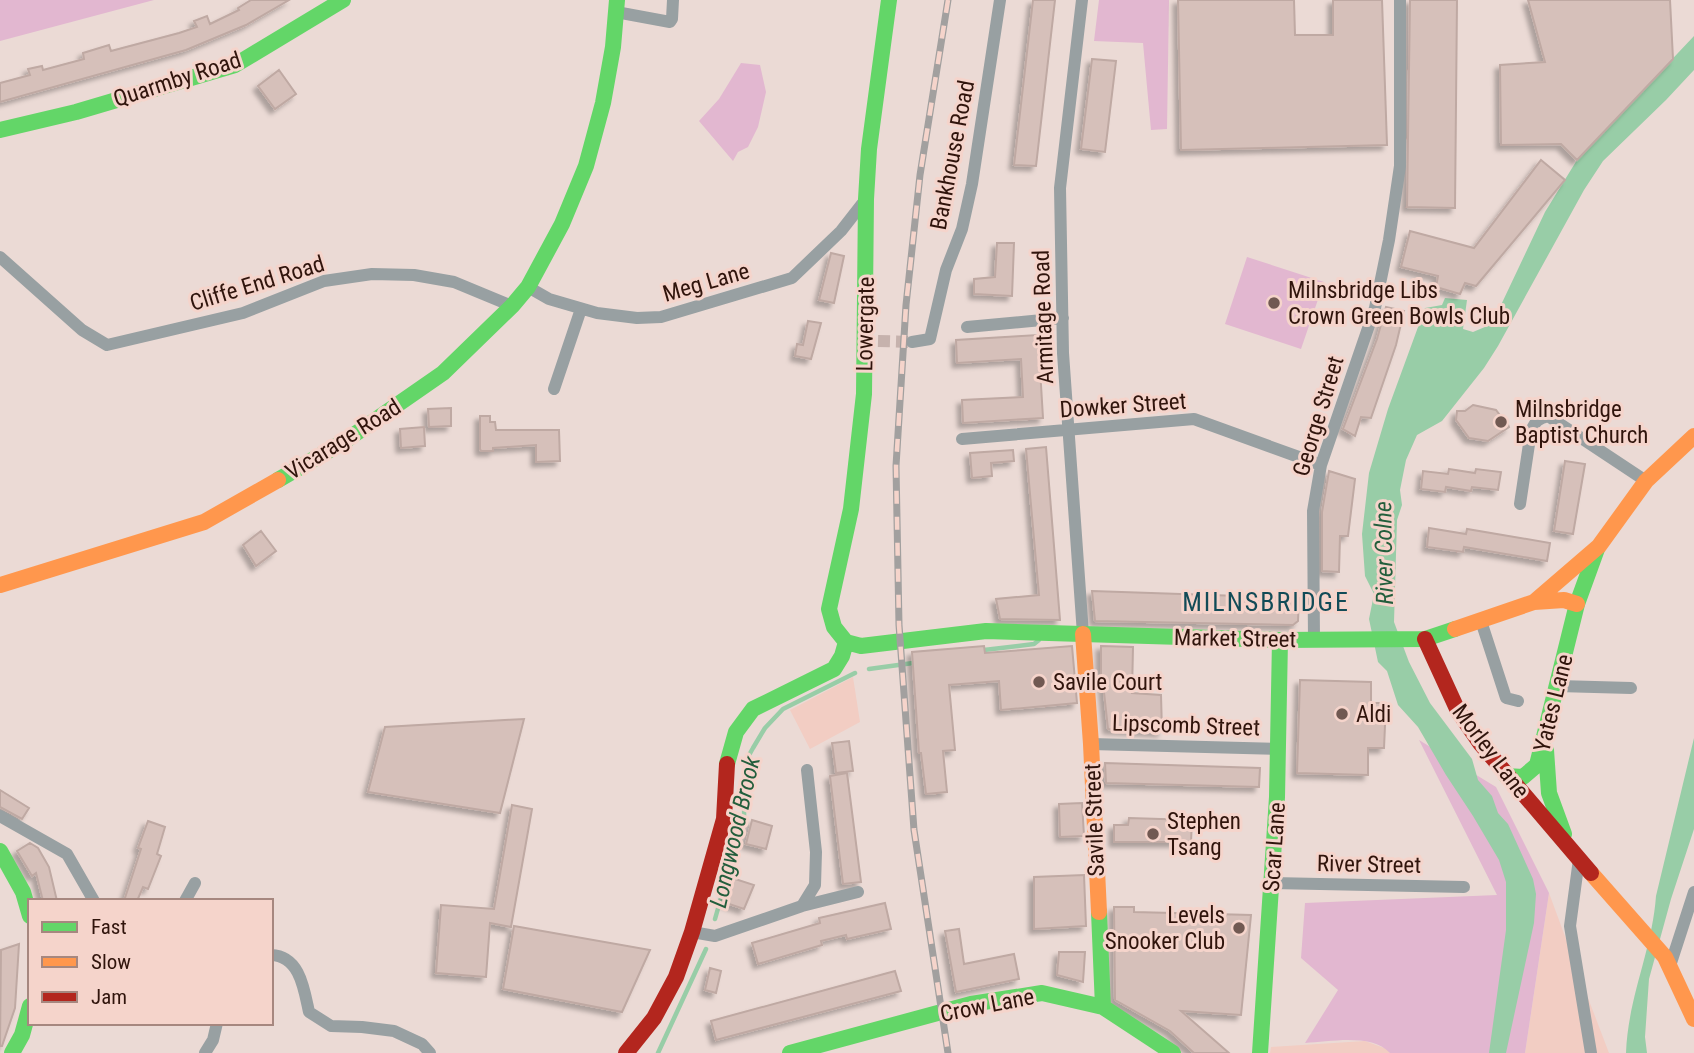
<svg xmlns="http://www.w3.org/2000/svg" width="1694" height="1053" font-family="'Roboto Condensed',sans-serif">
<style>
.built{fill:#f2cdc3}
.green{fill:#e2b7d0}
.water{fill:#98cda7}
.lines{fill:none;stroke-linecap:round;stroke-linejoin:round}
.stream{stroke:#98cda7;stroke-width:4.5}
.building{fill:#d6c0ba;stroke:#bfa9a3;stroke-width:2;filter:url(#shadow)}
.street-tunnel{stroke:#c6b2ad;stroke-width:12;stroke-dasharray:12 6;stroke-linecap:butt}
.street{stroke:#98a0a2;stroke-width:12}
.fast{stroke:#63d668;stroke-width:16}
.slow{stroke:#ff974d;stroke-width:16}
.jam{stroke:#b3261e;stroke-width:16}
.rail-casing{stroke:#a2a09f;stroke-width:7}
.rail{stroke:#f5d4cb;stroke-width:4.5;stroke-dasharray:13;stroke-linecap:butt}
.poi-dot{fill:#715952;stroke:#f5d4cb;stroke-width:2.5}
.labels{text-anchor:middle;stroke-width:6;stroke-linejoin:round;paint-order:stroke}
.street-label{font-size:23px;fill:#30140c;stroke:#f5d4cb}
.poi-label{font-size:23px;fill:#30140c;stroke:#f5d4cb;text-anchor:start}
.water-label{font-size:24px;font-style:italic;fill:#235e3c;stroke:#f5d4cb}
.quarter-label{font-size:26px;letter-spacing:2px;fill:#124b57;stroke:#f5d4cb}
</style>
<defs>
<filter id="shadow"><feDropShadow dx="-4.5" dy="4.5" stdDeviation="2" flood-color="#0004"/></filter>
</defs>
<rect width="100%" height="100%" fill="#ebdad5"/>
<path class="built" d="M853 677 860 722 810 749 790 710Z
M1549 893 1577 969 1609 1053H1525Z
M1365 1041 1387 1049 1390 1053H1270L1271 1047Z"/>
<path class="green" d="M0 0H154L0 41Z
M1099 0H1169L1167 129 1151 130 1143 43 1094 41Z
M741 63 760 65 766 92 758 127 748 147 738 152 733 161 699 121 719 99Z
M1247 257 1324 282 1301 349 1225 324Z
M1419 740 1496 787 1549 893 1525 1053H1390C1371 1033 1330 1042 1305 1043L1338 990 1301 958 1305 903 1497 895Z"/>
<path class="water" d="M1694 36V70L1666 100 1603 161 1584 190 1498 346 1484 368 1442 421 1417 435 1406 460 1400 490 1402 505 1397 520 1394 622 1409 662 1430 703 1472 759 1478 780 1492 796 1498 813 1508 824 1533 879 1536 894 1534 923 1506 1053H1489L1506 930V882L1499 860 1473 816 1446 775 1418 727 1398 705 1387 671 1378 662 1369 619 1374 594 1365 576 1362 534 1369 473 1388 409 1425 308 1442 305 1445 298 1467 300 1463 329 1473 332 1492 324 1545 212 1577 160Z
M1694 738V829L1671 899 1649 979 1645 1037 1647 1053H1626C1628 997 1652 951 1656 896Z"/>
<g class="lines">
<path class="stream" d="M984 650 1034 644 1039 640
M869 669 913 663
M715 919 744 817 745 772 748 757 753 748 765 728 783 709 855 673
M658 1053 706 949"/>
</g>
<path class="building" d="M251 0H289L246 25 186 50 0 102V83L30 75 28 69 42 66 43 70 84 59 83 53 109 45 111 51 179 33 197 27 194 21 207 16 210 24 239 10 238 8Z
M1033 0H1055L1036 166 1014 165Z
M1178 0H1294L1295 35H1333V0H1382L1387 145 1181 150Z
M1410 0H1457L1455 208 1407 207Z
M1528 0H1670L1673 59 1577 160 1561 144 1501 145 1500 65 1545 62Z
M1092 59 1116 61 1105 152 1081 149Z
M279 70 296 94 275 109 258 86Z
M1541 160 1565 180 1476 286 1465 283 1460 294 1436 287 1438 276 1401 267 1410 231 1474 248Z
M997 243H1014L1012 296 974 294V279L995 277Z
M831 253 844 256 834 303 819 300Z
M1386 307 1404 311 1396 345 1371 418 1361 417 1355 436 1343 429 1377 339Z
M808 321 821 323 811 359 795 356 797 344 803 345Z
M1038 335 1043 418 963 423 962 400 1023 397 1021 359 957 363 956 340Z
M1473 405 1496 410 1502 418 1506 419 1509 427 1488 441 1469 438 1456 420 1457 411H1465Z
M451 408V426L429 427 428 409Z
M480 416H490V422H495L496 430H559L560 461 536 462V445L493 448V451H481L480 449Z
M424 427 425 446 401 448 400 429Z
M1046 447 1060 620 1000 619 996 599 1039 595 1026 449Z
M1013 450 1014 461 991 463 992 476 972 478 970 453Z
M1565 461 1585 464 1573 534 1554 531Z
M1449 469 1475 473 1476 469 1501 472 1498 490 1472 487 1471 491 1446 487 1445 492 1421 489 1423 471 1448 474Z
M1329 471 1355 479 1348 536H1340L1339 572 1322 571V512Z
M1429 528 1466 534 1467 529 1550 543 1547 561 1464 547 1463 552 1427 547Z
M261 531 276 551 256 566 243 545Z
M1092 591 1299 598 1298 621 1293 625 1095 621Z
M984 646 985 653 1072 646 1077 703 1001 710 999 681 949 685 955 750 943 751 947 792 926 794 921 753H919L912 652Z
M1101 646 1133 647 1132 693 1161 695 1162 732 1108 729 1103 683H1101Z
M1300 680 1371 682V703H1386L1384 748H1368V775L1297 773Z
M524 719 500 813 368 792 385 727Z
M849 741 853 771 836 773 832 743Z
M1105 763 1260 768 1259 787 1106 783Z
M847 773 861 882 843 884 830 776Z
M0 790 29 808 22 819 0 807Z
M1082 803 1084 836 1060 837 1059 804Z
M512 805 532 809 511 927 490 923 486 977 436 973 441 905 494 909Z
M1129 818 1192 820 1191 842H1114V825H1128Z
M752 820 772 826 766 849 746 844Z
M148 821 165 827 157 854 161 856 148 889 143 887 137 901H124L141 849 138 848Z
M30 843 38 848 49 867 57 901H43L36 873 32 876 17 851Z
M1084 875 1086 926 1034 929V877Z
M732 878 754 885 744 909 723 902Z
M885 903 891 929 847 939 846 935 821 941 822 945 758 964 752 943 820 923 819 918Z
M1114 907H1134V912L1251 915 1241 1015 1181 1011 1229 1053H1194L1170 1031 1115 1000Z
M514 926 650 950 622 1012 503 989Z
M959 929 964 964 1014 954 1019 979 956 992 945 931Z
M19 944 15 1008 2 1046H0L1 950Z
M1059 952H1085L1083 982 1057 975Z
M710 968 721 971 716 993 705 990Z
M895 971 901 991 716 1040 711 1021Z"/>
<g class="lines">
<path class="street-tunnel" d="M878 341 912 342"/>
<path class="street" d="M1082 0 1060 188 1063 353 1083 634
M616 12 670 22 672 19 673 0
M0 257 82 330 107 345 243 313 324 281 372 274 414 275 454 282 512 306
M528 287 549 299 597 313 637 318 661 317 792 278 841 231 866 199
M967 327 1063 318
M912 342 930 339 946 270 962 229 972 184 1000 0
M554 389 581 309
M962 439 1194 419 1321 465
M1520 504 1531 431C1535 422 1538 418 1548 416L1646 481
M1481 621 1506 698 1518 701
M1314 640 1313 511 1321 465 1375 308 1389 240 1400 166V0
M1558 686 1631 688
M1091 744 1279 749
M0 816 67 854 94 901
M1579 859 1570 926 1591 1053
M1272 883 1464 887
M185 901 195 883
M802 906 858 892
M692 932 715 936 802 906 815 885 816 852 807 770
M271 955C300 956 304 989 309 1012L331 1026 362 1027 394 1031 422 1044 430 1053
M1670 966 1694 892
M205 1053 213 1040 217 1023"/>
<path class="fast" d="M0 130 76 112 235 65 343 0
M278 480 345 441 443 373 512 306 528 287 562 224 586 166 603 103 613 47 617 0
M846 642 861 646 986 631 1280 640 1425 639 1455 629
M846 642 834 627 829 609 851 509 864 394 866 199 869 149 889 0
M1546 750 1549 793 1564 834
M727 764 736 732 753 709 834 669 842 656 846 642
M1506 776 1523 777 1537 765 1577 604 1597 549
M0 851 23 892 30 916
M1099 912 1103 1007
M12 1053 22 1035 30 1006
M790 1053 971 1004 1042 993 1103 1007 1173 1053
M1260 1053 1277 797 1280 640"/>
<path class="slow" d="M0 585 204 522 278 480
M1534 602 1564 600 1577 604
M1455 629 1534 602 1599 546 1646 481 1694 436
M1083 634 1091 744 1099 912
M1591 873 1665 957 1694 1019"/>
<path class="jam" d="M1425 639 1458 711 1480 743 1591 873
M626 1053 654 1018 676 977 692 932 724 819 727 764"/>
<g class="rail-casing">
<path id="rail" d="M948 0 920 175 906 305 896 466 899 625 914 830 948 1053"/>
</g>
<use href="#rail" class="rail"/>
</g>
<g class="poi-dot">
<circle cx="1274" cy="303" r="7"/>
<circle cx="1501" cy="422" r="7"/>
<circle cx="1039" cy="682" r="7"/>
<circle cx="1342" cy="714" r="7"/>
<circle cx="1153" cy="834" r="7"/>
<circle cx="1239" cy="928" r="7"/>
</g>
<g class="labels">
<g class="street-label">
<text transform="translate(177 79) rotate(-18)" y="8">Quarmby Road</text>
<text transform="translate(952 155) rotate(-79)" y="8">Bankhouse Road</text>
<text transform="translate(706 282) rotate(-16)" y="8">Meg Lane</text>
<text transform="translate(257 283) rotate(-17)" y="8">Cliffe End Road</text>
<text transform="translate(1043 317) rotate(-92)" y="8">Armitage Road</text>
<text transform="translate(865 324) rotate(-89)" y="8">Lowergate</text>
<text transform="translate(1123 405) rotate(-4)" y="8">Dowker Street</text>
<text transform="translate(1318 416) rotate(-73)" y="8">George Street</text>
<text transform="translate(343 439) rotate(-32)" y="8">Vicarage Road</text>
<text transform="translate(1235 638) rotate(1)" y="8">Market Street</text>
<text transform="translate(1553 703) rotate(-76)" y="8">Yates Lane</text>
<text transform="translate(1186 725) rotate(2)" y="8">Lipscomb Street</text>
<text transform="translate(1491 751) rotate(53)" y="8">Morley Lane</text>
<text transform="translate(1094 820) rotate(-92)" y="8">Savile Street</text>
<text transform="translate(1274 847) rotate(-86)" y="8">Scar Lane</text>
<text transform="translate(1369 864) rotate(1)" y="8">River Street</text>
<text transform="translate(987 1005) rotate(-11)" y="8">Crow Lane</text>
</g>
<g class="poi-label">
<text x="1288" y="298">Milnsbridge Libs<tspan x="1288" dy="26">Crown Green Bowls Club</tspan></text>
<text x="1515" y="417">Milnsbridge<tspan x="1515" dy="26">Baptist Church</tspan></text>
<text x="1053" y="690">Savile Court</text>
<text x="1356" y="722">Aldi</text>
<text x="1167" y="829">Stephen<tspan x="1167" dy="26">Tsang</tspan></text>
<text x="1225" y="923" text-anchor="end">Levels<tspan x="1225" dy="26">Snooker Club</tspan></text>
</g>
<g class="water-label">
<text transform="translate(1384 553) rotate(-91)" y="8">River Colne</text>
<text transform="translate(735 832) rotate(-77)" y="8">Longwood Brook</text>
</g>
<g class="quarter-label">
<text x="1266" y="611">MILNSBRIDGE</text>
</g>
</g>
<rect x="28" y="899" width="245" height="126" fill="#f5d4cb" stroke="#a6877f" stroke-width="2"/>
<rect x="42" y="922" width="35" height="10" fill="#63d668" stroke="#a6877f" stroke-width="2"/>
<text x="91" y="934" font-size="21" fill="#30140c">Fast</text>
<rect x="42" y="957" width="35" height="10" fill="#ff974d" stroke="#a6877f" stroke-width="2"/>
<text x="91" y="969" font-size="21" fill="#30140c">Slow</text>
<rect x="42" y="992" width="35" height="10" fill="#b3261e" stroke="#a6877f" stroke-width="2"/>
<text x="91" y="1004" font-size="21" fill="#30140c">Jam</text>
</svg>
